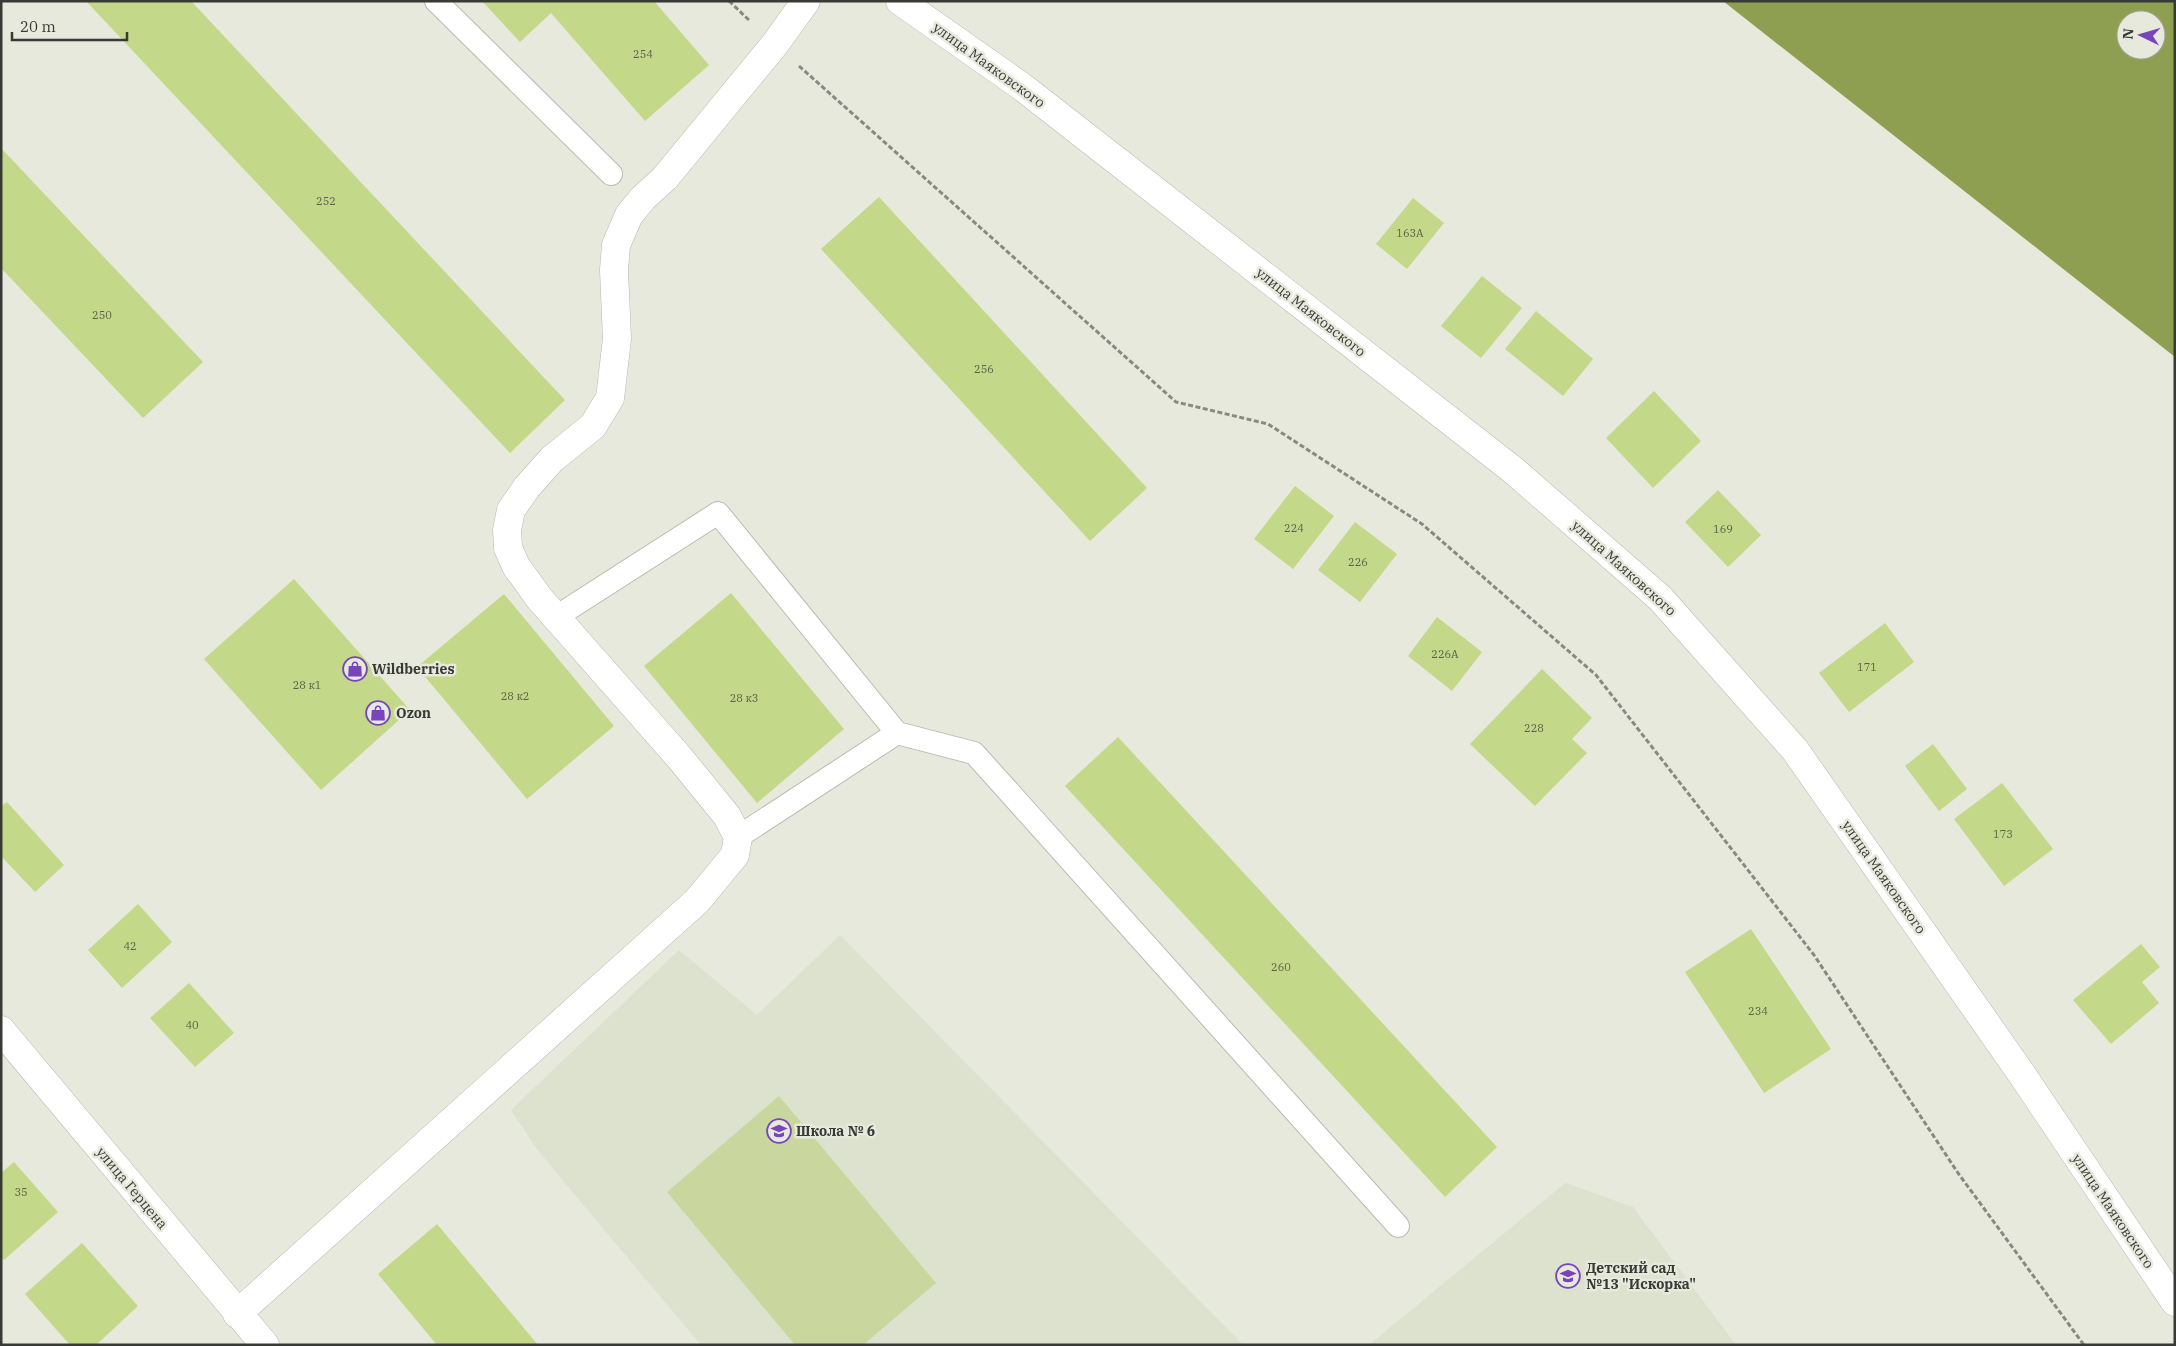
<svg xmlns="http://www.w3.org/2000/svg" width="2176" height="1346" font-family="'IBM Plex Serif',serif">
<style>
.built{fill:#dce2cd}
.green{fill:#c9d79f}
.water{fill:#8e9f52;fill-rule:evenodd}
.building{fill:#c4d889}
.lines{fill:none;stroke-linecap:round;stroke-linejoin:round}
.lane-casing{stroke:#b8bbaf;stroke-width:24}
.street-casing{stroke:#b8bbaf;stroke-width:29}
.secondary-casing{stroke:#b8bbaf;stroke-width:29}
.path{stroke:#878a81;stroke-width:3;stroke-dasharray:5 2.5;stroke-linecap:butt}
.lane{stroke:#fff;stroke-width:22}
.street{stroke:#fff;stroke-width:28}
.secondary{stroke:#fff;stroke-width:28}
.labels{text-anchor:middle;stroke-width:5;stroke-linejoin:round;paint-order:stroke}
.number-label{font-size:11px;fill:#5b624a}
.street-label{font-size:14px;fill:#383a35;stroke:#e6e9dc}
.poi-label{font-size:14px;font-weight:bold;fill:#383a35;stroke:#e6e9dc;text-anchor:start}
</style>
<rect width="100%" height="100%" fill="#e6e9dc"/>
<path class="built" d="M840 935 1243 1345H701L539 1152 511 1110 679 950 757 1015Z
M1565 1183 1633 1207 1736 1345H1369Z"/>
<path class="green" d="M779 1096 936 1283 863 1345H795L667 1192Z"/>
<path class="water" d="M1723 1H2175V357ZM2126 20H2156V50H2126Z"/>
<path class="building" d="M86 1H191L565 400 510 453Z
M482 1H654L709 65 645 121 551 13 520 42Z
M1 148 203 362 143 418 1 268Z
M879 197 1147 488 1090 541 821 249Z
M1413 198 1444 223 1407 269 1376 244Z
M1482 276 1522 308 1481 358 1441 326Z
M1536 311 1593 359 1563 396 1505 349Z
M1654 391 1701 441 1653 488 1606 438Z
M1295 486 1334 516 1293 569 1254 539Z
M1718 490 1761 535 1728 567 1685 522Z
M1355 522 1397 554 1360 602 1318 570Z
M294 579 410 710 321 790 204 659Z
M731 593 844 729 757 803 644 666Z
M504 594 614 726 527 799 417 667Z
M1437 617 1482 652 1452 691 1408 656Z
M1885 623 1914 662 1849 712 1819 673Z
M1542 669 1592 718 1572 739 1587 753 1535 806 1470 744Z
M1118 737 1497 1147 1445 1197 1065 786Z
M1933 744 1967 789 1939 811 1905 766Z
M2002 783 2053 849 2004 886 1954 819Z
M7 802 64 865 35 892 1 856V806Z
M138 904 172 942 122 988 88 950Z
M1751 929 1831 1049 1764 1093 1685 972Z
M2141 944 2160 967 2142 982 2159 1003 2111 1044 2073 1000Z
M189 983 234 1033 195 1067 150 1018Z
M14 1162 58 1212 4 1260 1 1257V1173Z
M437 1224 538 1345H437L378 1274Z
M82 1243 138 1306 96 1345H70L25 1294Z"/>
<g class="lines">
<g class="lane-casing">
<path id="lane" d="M436 1 611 174
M556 617 718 513 897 733 738 837
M897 733 974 753 1398 1226"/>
</g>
<g class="street-casing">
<path id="street" d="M1 1030 265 1345
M237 1314 697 901 735 855 738 837 727 816 679 757 539 598 516 566 508 548 507 530 511 510 527 487 552 459 593 426 610 398 617 339 614 270 616 245 629 215 643 198 665 178 775 44 806 1"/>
</g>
<g class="secondary-casing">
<path id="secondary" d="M900 1 1021 86 1513 470 1660 598 1795 750 2023 1076 2175 1302"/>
</g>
<path class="path" d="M729 1 750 21
M799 66 1176 402 1268 424 1422 524 1596 675 1814 955 1958 1173 2084 1345"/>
<use href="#lane" class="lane"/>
<use href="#street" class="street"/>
<use href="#secondary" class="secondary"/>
</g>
<defs>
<g id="shop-ring" transform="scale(1.25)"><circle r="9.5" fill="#e6e9dc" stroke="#7845bd" stroke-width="1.5"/><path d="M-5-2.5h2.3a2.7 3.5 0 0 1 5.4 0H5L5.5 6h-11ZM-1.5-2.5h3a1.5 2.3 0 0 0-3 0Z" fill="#7845bd"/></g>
<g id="school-ring" transform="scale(1.25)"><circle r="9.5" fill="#e6e9dc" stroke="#7845bd" stroke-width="1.5"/><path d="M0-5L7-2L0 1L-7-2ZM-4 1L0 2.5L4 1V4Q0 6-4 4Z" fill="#7845bd"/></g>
</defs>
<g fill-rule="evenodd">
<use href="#shop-ring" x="355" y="669"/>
<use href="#shop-ring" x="378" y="713"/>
<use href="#school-ring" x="779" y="1131"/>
<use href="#school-ring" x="1568" y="1276"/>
</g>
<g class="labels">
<g class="number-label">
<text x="643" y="58">254</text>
<text x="326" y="205">252</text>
<text x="1410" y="237">163А</text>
<text x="102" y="319">250</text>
<text x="984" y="373">256</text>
<text x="1294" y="532">224</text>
<text x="1723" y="533">169</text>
<text x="1358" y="566">226</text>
<text x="1445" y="658">226А</text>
<text x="1867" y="671">171</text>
<text x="307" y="689">28 к1</text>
<text x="515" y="700">28 к2</text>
<text x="744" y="702">28 к3</text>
<text x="1534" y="732">228</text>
<text x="2003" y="838">173</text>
<text x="130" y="950">42</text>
<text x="1281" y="971">260</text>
<text x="1758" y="1015">234</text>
<text x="192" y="1029">40</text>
<text x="21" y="1196">35</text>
</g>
<g class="street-label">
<text transform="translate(989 65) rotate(36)" y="5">улица Маяковского</text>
<text transform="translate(1311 312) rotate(38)" y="5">улица Маяковского</text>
<text transform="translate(1624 568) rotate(42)" y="5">улица Маяковского</text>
<text transform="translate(1884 877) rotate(55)" y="5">улица Маяковского</text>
<text transform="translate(132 1188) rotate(50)" y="5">улица Герцена</text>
<text transform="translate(2113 1211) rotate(56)" y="5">улица Маяковского</text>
</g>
<g class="poi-label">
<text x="372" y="674">Wildberries</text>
<text x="396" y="718">Ozon</text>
<text x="796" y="1136">Школа № 6</text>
<text x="1586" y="1273">Детский сад<tspan x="1586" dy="16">№13 "Искорка"</tspan></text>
</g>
</g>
<rect width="2176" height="1346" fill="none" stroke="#383a35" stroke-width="5"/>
<g transform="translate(2141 35) rotate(275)"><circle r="24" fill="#e6e9dc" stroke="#a0a399"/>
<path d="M0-4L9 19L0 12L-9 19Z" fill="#7845bd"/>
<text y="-8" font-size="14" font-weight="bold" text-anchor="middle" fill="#383a35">N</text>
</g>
<path d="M12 32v8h115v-8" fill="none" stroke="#383a35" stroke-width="2.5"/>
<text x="20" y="32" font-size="15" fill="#383a35" stroke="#e6e9dc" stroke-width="4" paint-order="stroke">20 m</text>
</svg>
